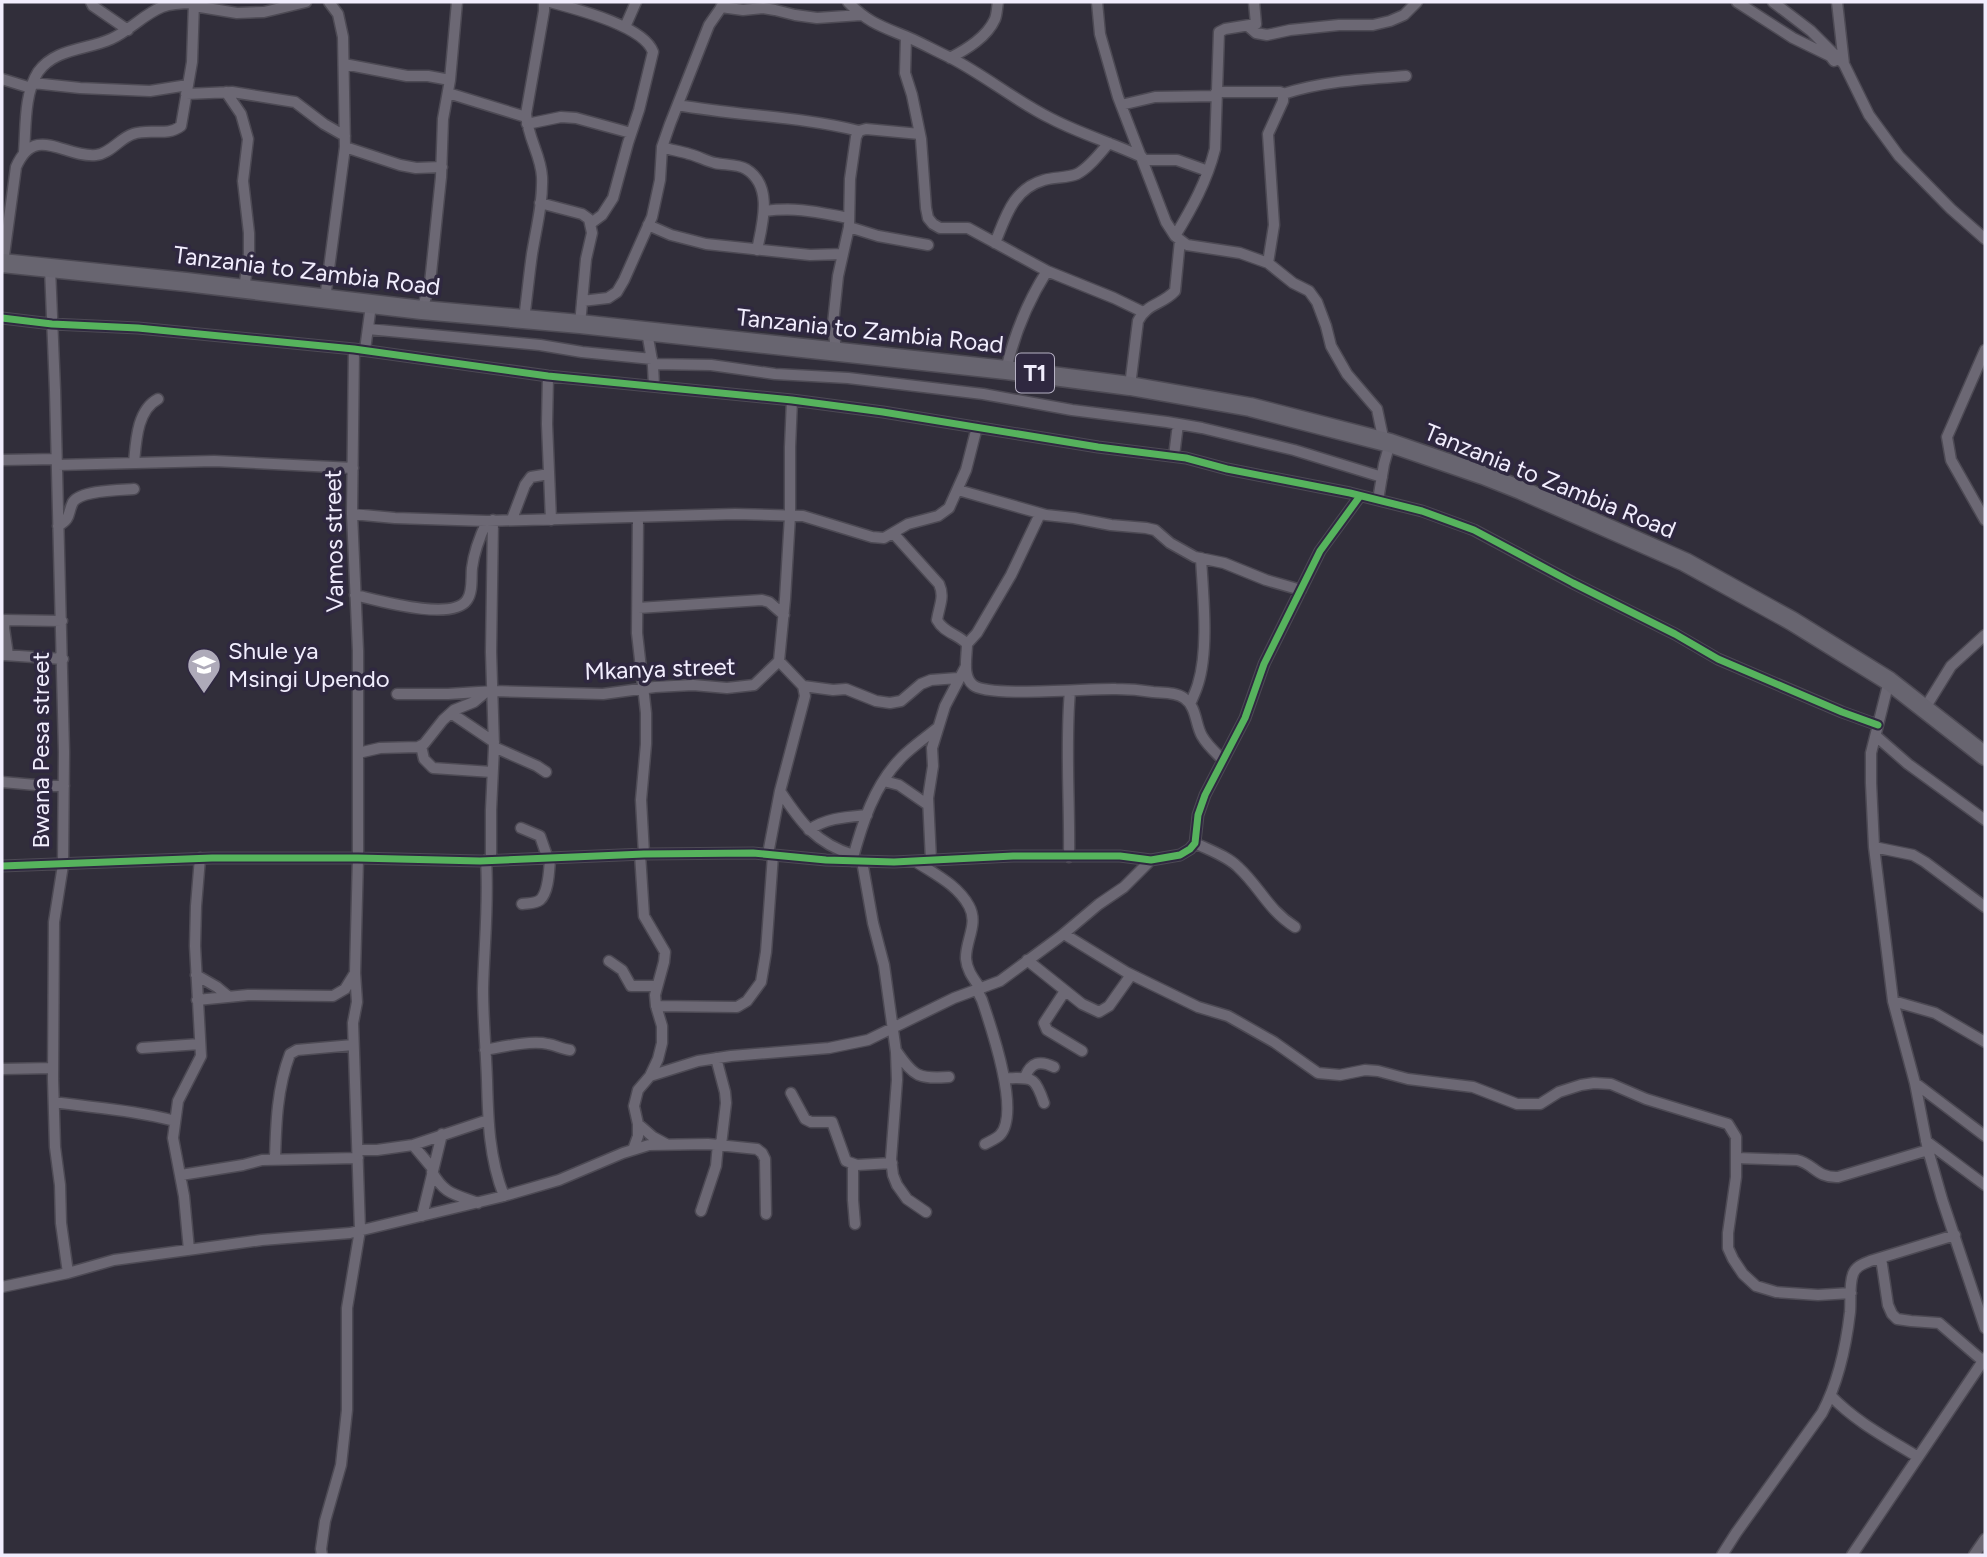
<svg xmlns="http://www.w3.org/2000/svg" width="1987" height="1557" font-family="Figtree,sans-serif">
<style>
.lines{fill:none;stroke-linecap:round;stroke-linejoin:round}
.street-casing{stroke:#4d4a54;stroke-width:13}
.highway-casing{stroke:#4d4a54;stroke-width:21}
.street{stroke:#6c6874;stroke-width:10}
.highway{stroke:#686570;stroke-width:18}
.cycleway-casing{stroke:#2f2840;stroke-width:11}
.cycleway{stroke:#56b35d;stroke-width:7}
.labels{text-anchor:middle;stroke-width:7;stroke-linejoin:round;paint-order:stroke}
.shield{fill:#2f2840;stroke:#b7b2c4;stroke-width:2}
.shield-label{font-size:23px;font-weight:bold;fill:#f1edfd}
.street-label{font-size:24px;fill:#f1edfd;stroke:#2f2840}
.poi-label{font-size:24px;fill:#f1edfd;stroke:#2f2840;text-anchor:start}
</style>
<rect width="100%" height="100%" fill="#312e3a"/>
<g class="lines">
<g class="street-casing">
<path id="street" d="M91 2 93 6 128 30
M550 2C576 9 644 26 653 52L639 110 628 143 613 198 602 215 590 224
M848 2C869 24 884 27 912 39 925 45 938 52 951 58 986 76 1017 102 1052 119 1081 134 1112 143 1142 157
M1097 2 1100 34 1118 97 1166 222 1175 236 1187 245 1240 253 1268 263 1293 283 1309 291 1317 302 1326 326 1331 346 1347 374 1377 409 1384 442
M1737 2 1793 38 1830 56 1834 61
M1773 2 1811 31 1844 64 1869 115 1899 156 1951 209 1985 239
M1837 2 1844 64
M194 6 237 13 264 12 306 2
M721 7 743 10 763 8 775 10 795 15 817 18 861 15
M1248 26 1256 33 1267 35 1290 30 1339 25H1373L1390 21 1404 15 1417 2
M625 27 636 2
M906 37 905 73 912 95 921 139 926 208 928 218 933 224 940 228H968L1047 271 1114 298 1143 312
M950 58C967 49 987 37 995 19 997 14 997 7 998 2
M344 64 407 76H428L450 80
M2 79 31 88
M33 83 80 88 150 91 188 85
M226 92 241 114 248 139 243 181 249 233V254L244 289
M1216 92H1280L1283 94V101L1268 134 1274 225 1268 263
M448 93 526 117
M186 94 232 92 295 102 324 124 345 136
M1283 94C1323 81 1364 79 1406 76
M678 105C738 116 799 116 859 131
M1121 105 1155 97 1216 96
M527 124 561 117 576 118 631 133
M345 147 400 165 416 168 442 167
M662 147C671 150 680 151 689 154 698 156 706 161 715 163 724 165 738 164 746 169 774 186 762 225 757 250
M24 152C26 127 24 94 38 72 55 48 87 50 111 39 129 31 144 14 162 7 172 3 183 3 194 3
M1143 160H1177L1208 171
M540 203 582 214 589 219 592 233 586 259 580 324
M764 211C799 207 816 212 849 218
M648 225 671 235 706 244 810 255 843 254
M849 227 878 236 928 245
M1175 236C1192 208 1207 181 1215 149L1219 32 1225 29 1256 24 1254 2
M995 243C1006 216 1013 189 1044 180 1055 177 1067 178 1077 174 1089 168 1100 153 1109 143
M3 263 16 167C35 123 64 158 96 155 110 154 120 138 133 134 150 128 167 137 181 126L192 62 194 2
M50 268 55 390 64 752 63 865 54 922 53 1079 55 1147 60 1185 61 1223 68 1273
M325 299 345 147 343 37 338 14 329 2
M582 301 608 298 617 292 624 280 652 217 660 180 662 147 670 124 709 25 725 2
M422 310 430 283 441 177 443 119 450 80 457 2
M2 318 52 324 138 328 354 349 548 376 792 400 883 412 1098 447 1186 458 1227 469 1350 493 1422 511 1474 530 1573 583 1675 634 1718 659 1842 712 1878 725
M524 319C527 297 529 275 532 254 536 229 543 203 542 177 541 155 528 139 526 114L544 11V2
M368 329 540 345 582 352 652 359
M647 332 653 366 654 386
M365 350 371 305
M1985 350 1947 437 1951 460 1985 520
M836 352 833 323 838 276 849 227 850 179 856 137 859 131 866 129 920 134
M653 364 711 365 775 374 848 378 983 394 1072 410 1167 422 1202 428 1294 450 1382 477
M1006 370C1014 335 1028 301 1047 271
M548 376 547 424 551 520
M1130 386 1138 321C1147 303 1162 305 1175 291L1180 240
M1174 456 1178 424
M2 460 56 459
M134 463C136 441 137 410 158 399
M57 465 214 461 353 468
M958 490 1046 515 1074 518 1111 525 1146 528 1155 530 1170 543 1195 557 1224 563 1266 580 1301 590
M1378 500 1384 464 1390 443
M352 514 395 518 487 521 735 514 803 516 872 537 884 538 908 524 938 516 949 508 966 470 977 427
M638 518 637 633 646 713V744L641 800 644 854
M512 519 525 485 531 477 549 474
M58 526C72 518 67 514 73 502 81 490 120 490 134 489
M893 533 939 584C945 597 939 606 937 620 944 633 958 634 967 644 967 657 962 676 973 685 988 698 1091 688 1116 689 1128 689 1141 690 1153 692 1163 693 1176 692 1184 698 1197 707 1195 724 1202 736 1207 745 1215 752 1223 760
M355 595C377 600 452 622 467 600 473 592 471 577 472 568 474 551 480 536 487 521
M638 608 762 600 769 602 784 615
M967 644 977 633 1011 575 1040 514
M4 655 63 659
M8 655 4 628 5 620 62 621
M1889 681 1871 753V783L1874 847 1893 1001 1915 1083 1928 1150 1942 1199 1985 1328
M803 686 833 690 846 689 876 701 890 703 901 701 921 684 931 680 958 678
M397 694H448L494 691 603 694 655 687 693 685 727 688 754 685 779 661 785 599 790 516V447L792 400
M1190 704C1193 697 1196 691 1198 684 1209 649 1203 595 1201 558
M1925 708 1951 666 1985 635
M451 713 494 742
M1876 736 1908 764 1985 820
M421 746 424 759 433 768 492 772
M494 747 537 766 546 772
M358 753 380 748 418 747 424 744 443 720 454 710 474 702 486 692
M884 781 899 785 928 805
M2 782 47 786H64
M780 791C801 823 816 843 853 855
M521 828 540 836 548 859
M809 830C826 818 846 817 867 815
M1195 843C1209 850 1227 856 1238 867 1260 887 1268 910 1295 927
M1874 847 1913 855 1925 862 1985 907
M768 854 780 791 805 696 803 686 779 661
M1069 857C1070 801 1065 746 1070 691
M486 860C489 903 484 946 483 989 483 1020 486 1050 487 1080 488 1120 489 1158 504 1196
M491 860V810L494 747 491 652 493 520
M931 860 928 798 933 766 932 748 945 706 966 666
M852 861C862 824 874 785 902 757 912 747 925 738 936 729
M862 861 873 923 884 965 896 1052 897 1080 891 1159 893 1175 897 1185 907 1199 926 1212
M915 861C934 874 957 884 969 906 979 924 965 941 966 959 967 971 974 979 980 988
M2 866 212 858H358L480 861 644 854 753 853 826 860 894 862 1013 856H1120L1151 860 1180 855 1190 849 1195 843 1198 815 1205 795 1245 718 1264 664 1320 551 1360 496
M522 904C528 903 535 904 540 900 549 892 549 870 550 859
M1064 934 1126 972 1198 1007 1228 1016 1274 1042 1318 1073 1340 1075 1365 1070 1378 1071 1408 1079 1473 1087 1517 1104H1540L1559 1092 1581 1085 1594 1083 1611 1084 1646 1099 1728 1124 1736 1137V1177L1728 1233V1248L1733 1259 1743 1274 1756 1286 1776 1292 1818 1295 1851 1293
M1027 960 1082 1004 1099 1012 1109 1006 1131 975
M609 961 622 970 631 986H657
M196 975 217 987 229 997
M977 990 982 1000C991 1027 1021 1112 1000 1135 996 1139 990 1141 985 1144
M1065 991 1044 1023 1047 1030 1082 1051
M197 1000 248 995 333 996 345 989 355 973
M1893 1001 1935 1013 1985 1042
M656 1006 737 1007 747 1001 761 982 766 952 773 855
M142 1048 200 1044
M485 1050C502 1047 531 1040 548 1044 555 1045 562 1049 570 1050
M897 1052C914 1077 919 1079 949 1077
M716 1058 725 1092 726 1103 721 1145
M2 1069 53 1068
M650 1076 698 1061 731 1056 829 1048 868 1040 954 998 1000 981 1061 936 1099 904 1124 887 1151 860
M1025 1077C1031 1062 1040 1060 1054 1067
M1004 1078C1031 1079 1034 1073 1044 1103
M1915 1083 1985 1136
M791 1093 805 1119 811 1122H832L846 1161 857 1165 892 1163
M54 1102C95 1108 134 1110 175 1121
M638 1124 653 1137 666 1144
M1926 1141 1985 1185
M413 1145 433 1169
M358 1150H377L413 1145 488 1120
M633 1150 638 1136V1124L634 1106 638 1090 650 1076 658 1059 662 1043V1026L656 1006 655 995 664 962 665 952 644 916 640 854
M1736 1158 1797 1160C1814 1164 1817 1178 1838 1177L1928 1150
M275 1159C276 1124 277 1088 290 1054L297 1050 353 1045
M853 1164V1200L855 1224
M432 1172C445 1195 455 1194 478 1203
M181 1175 243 1165 262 1160 358 1158
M701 1211 716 1166 718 1144
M422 1216 442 1134
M189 1250 184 1196 173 1138 178 1101 201 1056 195 946 196 906 200 858
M1881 1258 1888 1305 1892 1314 1897 1319 1911 1321 1939 1323 1983 1361
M2 1287 68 1273 114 1260 262 1240 350 1233 500 1197 559 1180 623 1153 649 1145 708 1144 757 1149 762 1153 765 1159 766 1214
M1831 1396C1856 1422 1887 1438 1918 1457
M322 1555 321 1549 325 1521 341 1465 347 1410V1308L360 1230 353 1023 357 1002 355 973 358 858V651L352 514 354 349
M1722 1555 1736 1533 1822 1413C1839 1381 1846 1347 1850 1312 1851 1300 1849 1285 1853 1274 1856 1266 1863 1264 1870 1261L1955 1235
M1852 1555 1985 1358
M1974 1555 1985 1539"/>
</g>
<g class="highway-casing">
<path id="highway" d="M2 263 186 282 422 310 580 324 1006 370 1130 386 1250 407 1390 443 1483 475 1521 490 1685 562 1792 621 1889 681 1985 756"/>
</g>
<use href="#street" class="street"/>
<use href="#highway" class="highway"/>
<g class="cycleway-casing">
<path id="cycleway" d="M2 318 52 324 138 328 354 349 548 376 792 400 883 412 1098 447 1186 458 1227 469 1350 493 1422 511 1474 530 1573 583 1675 634 1718 659 1842 712 1878 725
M2 866 212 858H358L480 861 644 854 753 853 826 860 894 862 1013 856H1120L1151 860 1180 855 1190 849 1195 843 1198 815 1205 795 1245 718 1264 664 1320 551 1360 496"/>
</g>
<use href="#cycleway" class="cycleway"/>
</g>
<defs>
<g id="school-pin" transform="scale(1.75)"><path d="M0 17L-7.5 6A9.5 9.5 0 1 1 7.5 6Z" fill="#aeaab9" stroke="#2f2840"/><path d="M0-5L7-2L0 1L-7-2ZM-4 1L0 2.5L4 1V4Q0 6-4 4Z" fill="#fff"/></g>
</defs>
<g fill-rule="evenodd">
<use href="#school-pin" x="204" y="665"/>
</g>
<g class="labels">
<rect class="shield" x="1016" y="353.5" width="38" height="39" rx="5"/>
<g class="shield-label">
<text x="1035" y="381">T1</text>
</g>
<g class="street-label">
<text transform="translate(307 271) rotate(7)" y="8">Tanzania to Zambia Road</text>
<text transform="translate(870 331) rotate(6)" y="8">Tanzania to Zambia Road</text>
<text transform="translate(1550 481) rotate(22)" y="8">Tanzania to Zambia Road</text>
<text transform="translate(334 541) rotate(-91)" y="8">Vamos street</text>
<text transform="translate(660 669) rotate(-2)" y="8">Mkanya street</text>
<text transform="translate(41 750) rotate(-90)" y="8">Bwana Pesa street</text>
</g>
<g class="poi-label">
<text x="228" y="659">Shule ya<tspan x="228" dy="28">Msingi Upendo</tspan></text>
</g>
</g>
<rect width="1987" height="1557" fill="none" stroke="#f1edfd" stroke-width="7"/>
</svg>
